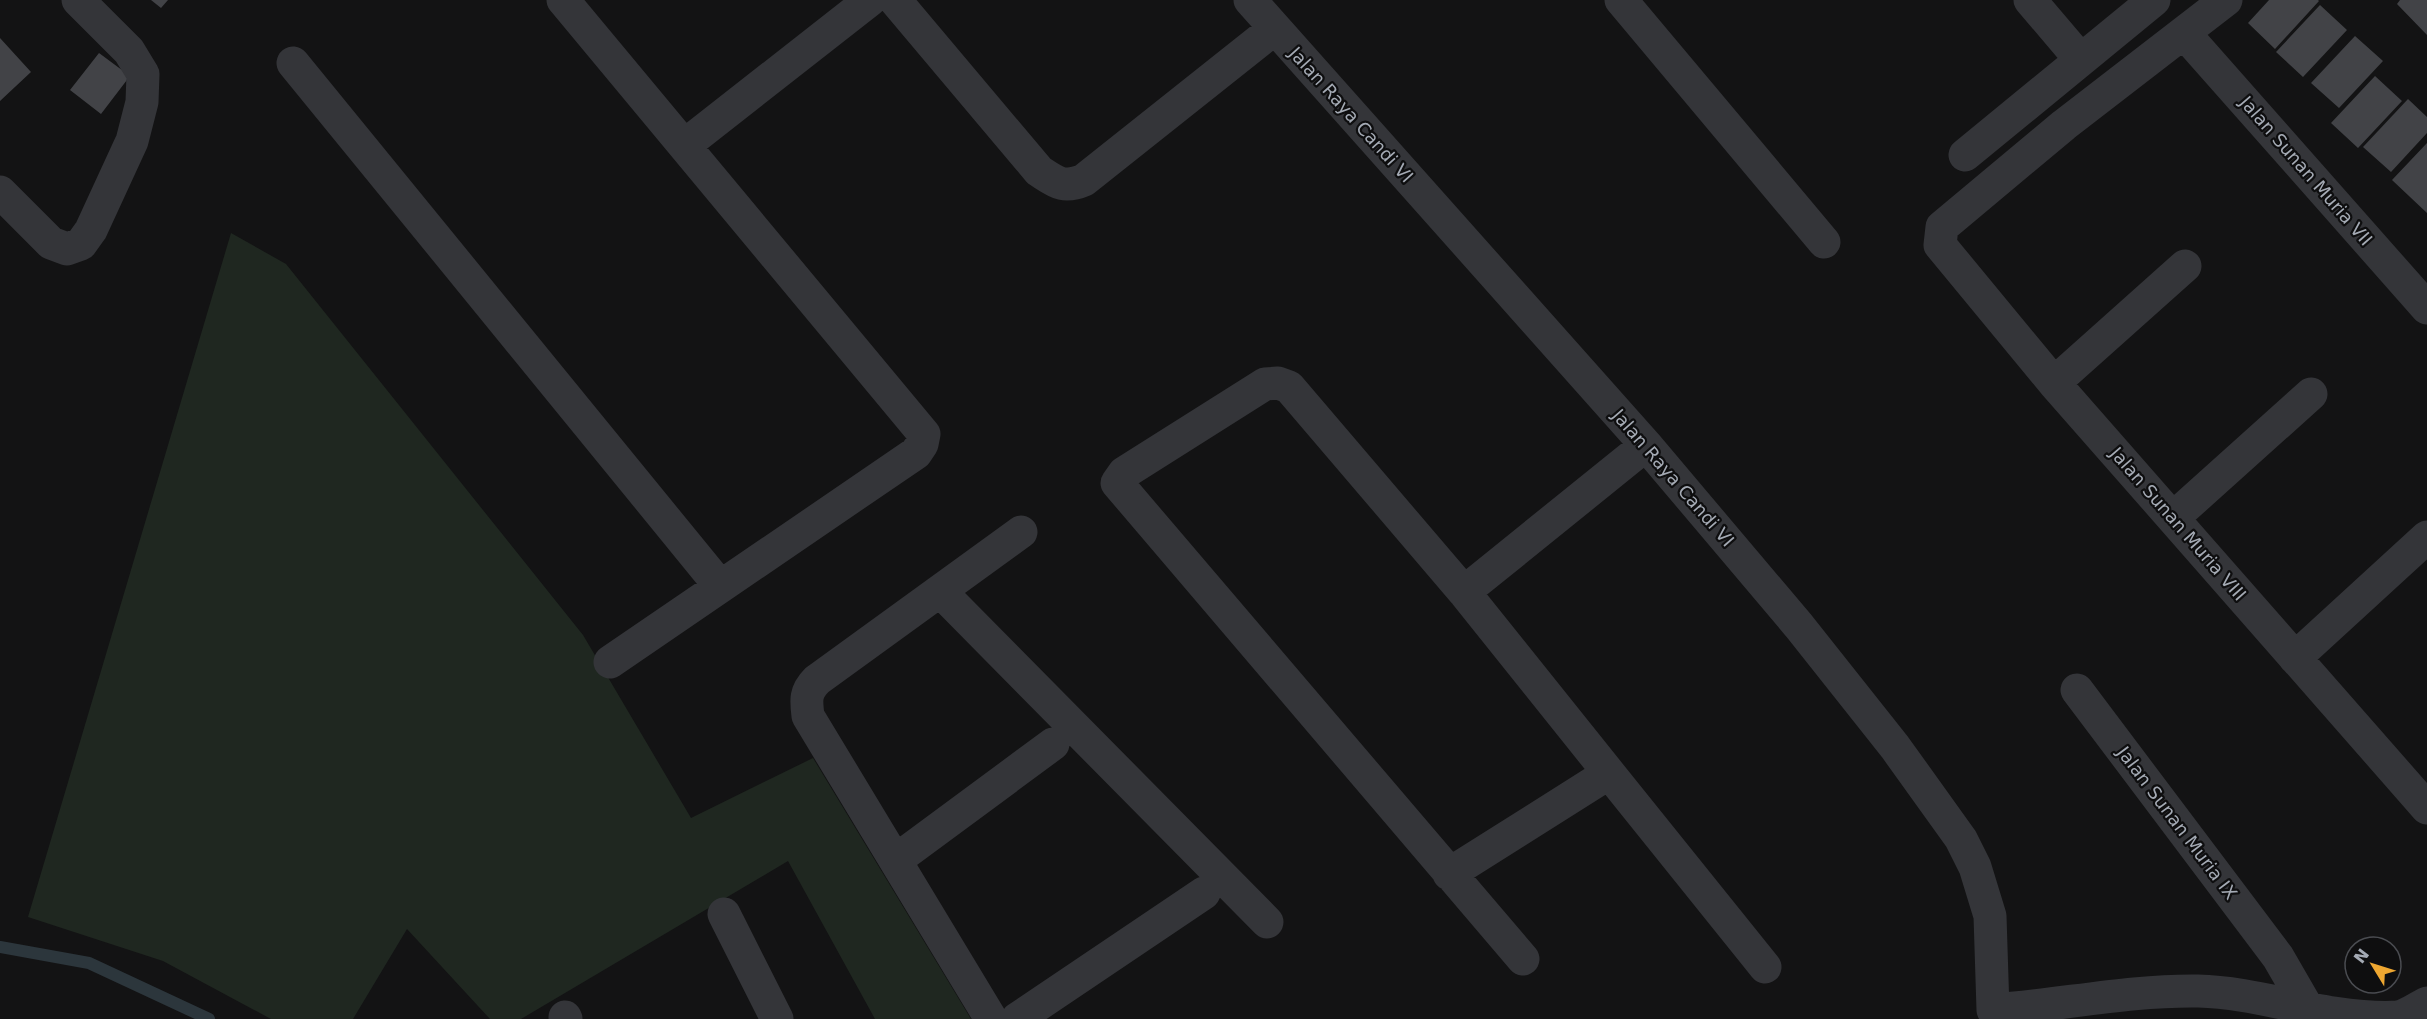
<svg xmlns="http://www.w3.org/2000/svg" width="2427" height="1019" font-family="'DejaVu Sans',sans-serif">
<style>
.green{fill:#1f2720}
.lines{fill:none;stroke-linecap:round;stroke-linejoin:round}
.stream{stroke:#2c363c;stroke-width:12}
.building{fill:#424347}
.minor{stroke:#343539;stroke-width:33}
.labels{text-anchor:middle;stroke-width:4.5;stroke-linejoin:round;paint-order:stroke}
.street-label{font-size:18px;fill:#a4aab4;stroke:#0e0e0f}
</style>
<rect width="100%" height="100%" fill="#131314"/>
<path class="green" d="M231 233 286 264 583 635 691 818 813 758 971 1019H875L788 861 521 1019H490L407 929 353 1019H271L163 961 28 917Z"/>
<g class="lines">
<path class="stream" d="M0 947 89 963 209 1019"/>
</g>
<path class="building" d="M151 0H168L161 8Z
M2269 0H2318L2319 1 2275 49 2248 23Z
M2400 0H2427V35L2397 4Z
M2320 5 2347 30 2303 77 2276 52Z
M2355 36 2383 61 2339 108 2311 83Z
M0 38 31 72 0 101Z
M99 53 130 76 101 114 70 90Z
M2375 76 2402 101 2358 148 2331 123Z
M2408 99 2427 117V133L2391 172 2363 147Z
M2427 143V213L2392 180Z"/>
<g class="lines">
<path class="minor" d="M563 0 924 434 922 444 916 453 610 662
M895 0 1039 171C1056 182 1063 189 1084 180L1274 29
M1250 0 1646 445 1799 626 1895 747 1961 839 1975 867 1990 916 1993 1010
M1621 0 1824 242
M2030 0 2081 60
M2226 0 2064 125 1942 227 1940 245 2054 383 2427 808
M2184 33 2427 308
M293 63 720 586
M685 145 870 0
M1965 155 2154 0
M0 192 51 243 67 249 81 244 91 230 132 141 142 102 143 74 129 51 78 0
M2054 383 2185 266
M2173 518 2311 394
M940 591 1267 922
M2295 658 2427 537
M2077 690 2278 957 2308 1009
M1609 773 1765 967
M896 860 1053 744
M1449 874 1609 773 1464 592
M724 914 777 1019
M1523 959 1117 483 1124 473 1265 384 1278 383 1289 387 1464 592 1646 445
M1993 1010C2062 1005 2128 990 2198 991 2244 992 2289 1006 2334 1013 2355 1016 2377 1019 2398 1017 2408 1015 2418 1007 2427 1003
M565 1017 566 1019
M991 1019 808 716C806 700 805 692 817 680L1021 532
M1017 1019 1204 893"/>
</g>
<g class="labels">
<g class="street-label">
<text transform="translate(1351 115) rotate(48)" y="6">Jalan Raya Candi VI</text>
<text transform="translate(2306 171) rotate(49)" y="6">Jalan Sunan Muria VII</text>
<text transform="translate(1673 478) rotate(49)" y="6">Jalan Raya Candi VI</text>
<text transform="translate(2178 524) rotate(49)" y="6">Jalan Sunan Muria VIII</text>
<text transform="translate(2177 823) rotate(53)" y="6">Jalan Sunan Muria IX</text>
</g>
</g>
<g transform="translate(2373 965) rotate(308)"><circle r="28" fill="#0e0e0f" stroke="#4a4c51" stroke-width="1.5"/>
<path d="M0-4.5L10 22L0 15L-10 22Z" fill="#eea731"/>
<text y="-9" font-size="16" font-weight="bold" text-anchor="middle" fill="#a4aab4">N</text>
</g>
</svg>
